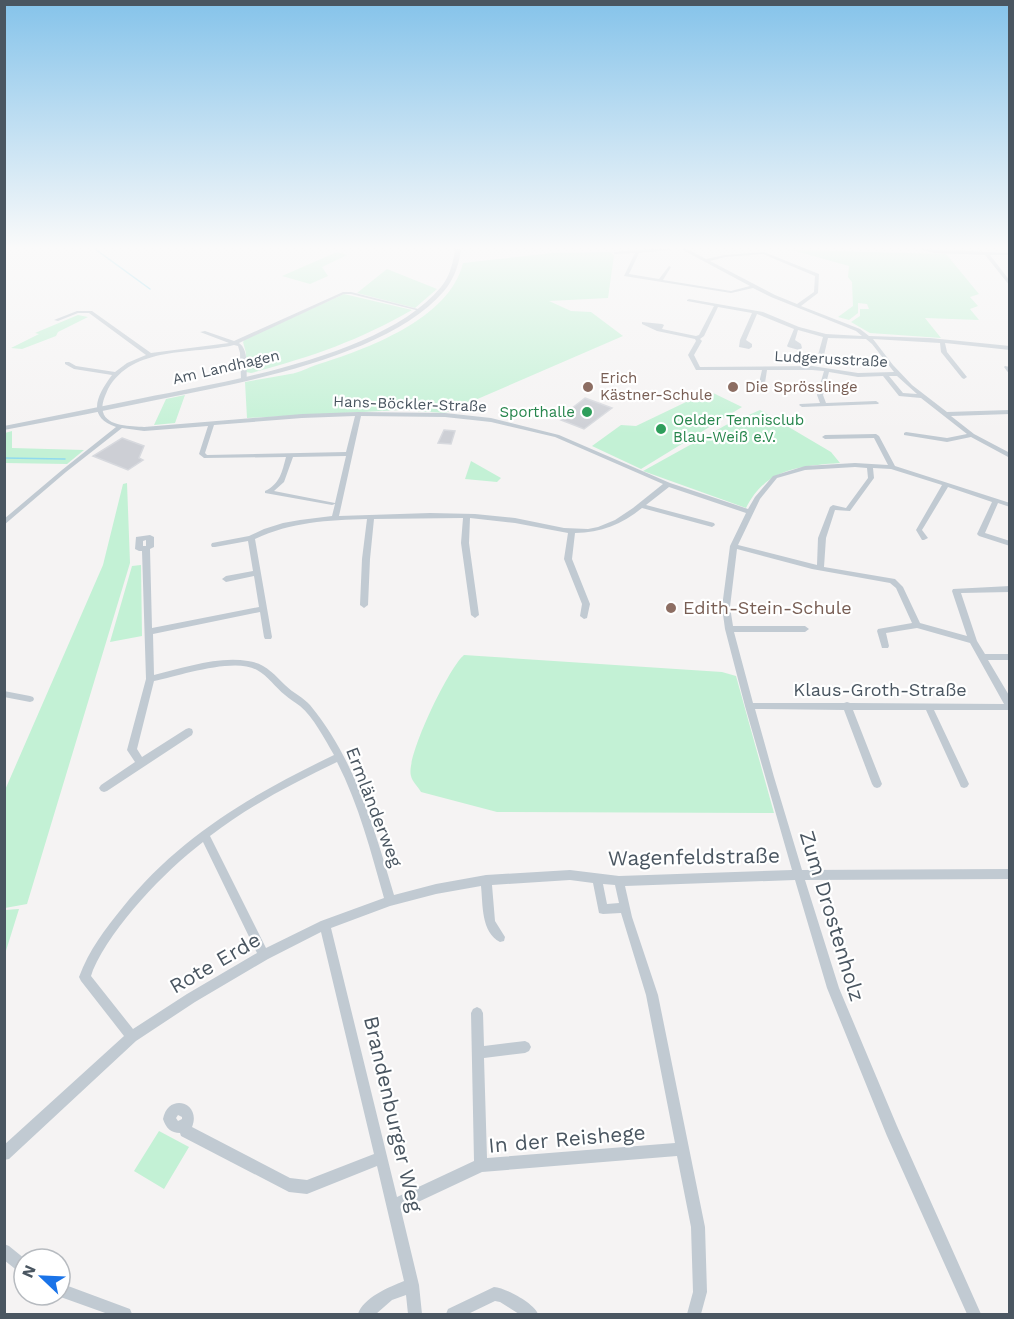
<svg xmlns="http://www.w3.org/2000/svg" width="1014" height="1319" font-family="'Work Sans',sans-serif">
<style>
.green{fill:#c3f1d5}
.lines{fill:none;stroke-linecap:round;stroke-linejoin:round}
.stream{stroke:#90daee;stroke-width:1.5}
.building{fill:#cdcfd5;stroke:#d7d9de;stroke-width:1.5}
.minor{fill:#c1cad2;fill-rule:evenodd}
.tertiary{fill:#c1cad2;fill-rule:evenodd}
.education-dot{fill:#8d6e63;stroke:#fff;stroke-width:2}
.leisure-dot{fill:#2e9e5b;stroke:#fff;stroke-width:2}
.labels{text-anchor:middle;stroke-width:4.5;stroke-linejoin:round;paint-order:stroke}
.far-street-label{font-size:15px;fill:#4a5661;stroke:#fff}
.far-education-label{font-size:15px;fill:#785e54;stroke:#fff;text-anchor:start}
.far-leisure-label{font-size:15px;fill:#27864d;stroke:#fff;text-anchor:end}
.education-label{font-size:18px;fill:#785e54;stroke:#fff;text-anchor:start}
.street-label{font-size:18px;fill:#4a5661;stroke:#fff}
.near-street-label{font-size:21px;fill:#4a5661;stroke:#fff}
</style>
<rect width="100%" height="100%" fill="#f5f3f3"/>
<path class="green" d="M792 250 946 254 979 294 970 297 978 306 970 309 979 320 925 318 941 338 870 333 851 322 860 316V309H869L867 304 858 303V313L849 320 838 317 853 306 852 282 848 277 849 266Z
M337 252 347 255 322 267 328 276 310 284 282 276Z
M610 252 614 255 608 298 549 301 571 311 591 312 623 336 445 413 401 410 247 418 245 382C260 379 275 377 290 374 299 373 307 368 316 365 365 350 450 319 463 263L552 253Z
M387 269 437 289 415 308 357 293Z
M344 294 412 310C358 341 311 357 251 373L246 372V353L243 342 245 339Z
M78 315 88 317 58 332 56 336 22 349 11 348 39 334 35 333Z
M709 391 742 407 641 469 592 446 621 425 636 426Z
M185 395 175 423 154 425 166 399Z
M760 410 831 452 840 463C800 466 766 468 746 508L643 471 726 425Z
M12 431V448L84 450 67 464 5 463V433Z
M471 461 501 478 497 482 465 479Z
M127 483 130 563 27 904 5 908V790L103 565 123 484Z
M141 565 142 636 110 642 132 566Z
M464 655 722 672 736 676 774 813 497 812 421 792C418 787 412 781 411 776 405 758 449 667 464 655Z
M19 909 5 954V910Z
M159 1131 189 1147 164 1189 134 1171Z"/>
<g class="lines">
<path class="stream" d="M95 249 150 289
M4 458 65 459"/>
</g>
<path class="building" d="M585 398 612 408 584 429 561 420 565 417 562 416Z
M444 430 455 431 451 444 438 443Z
M122 438 144 446 139 458 143 460 128 470 93 456Z"/>
<g class="lines">
<path class="minor" d="M651 249H676L639 253 629 274 659 279 669 266 671 267 663 280 731 291 750 286 681 249H687L706 259 725 255 764 252 819 274 818 293 801 306 860 329 869 336 930 338 1010 346V350L945 343 947 352 967 377 964 379 962 378 941 352 940 343 873 339 893 365 912 385 947 412 1010 410V414L951 416 974 434 1010 453V458L971 437 947 442 904 435V433L906 432 947 438 967 434 921 398 899 396 883 376 858 377 829 372 823 395 826 403 876 401 879 403 878 404 802 407 799 405 800 404 820 403 817 395 824 371 812 370H767L765 383 769 386 766 388 759 383 762 370H696L688 355 696 341 695 339 657 331 642 324V322L662 324 664 325 662 329 696 336 699 335 714 306 687 301V300L689 299 763 312 799 327 826 334 862 336 856 331 771 297 753 288 731 293 624 276 635 253 616 254H614V252ZM763 254 815 276 814 292 797 304 775 295 710 261 725 257ZM718 307 752 313 740 340 739 347 749 349 752 347V344L746 340 757 314 794 329 787 346 788 347 799 350 802 348 801 344 795 340 798 330 823 337 818 355 821 357 824 355 828 338 866 339 872 344 894 372 858 373 812 366 700 367 694 355 702 341 700 339 704 336ZM889 376H897L917 394 903 393Z
M919 249 1010 253V255H990L1010 281V286L985 255 934 253Z
M343 292H351L422 310 420 311 351 294H344L239 343C249 350 246 367 247 379L244 381 241 379 240 353 238 346 234 345C192 355 133 345 108 389 105 396 101 404 103 412 107 427 132 426 144 427L302 414 358 412 445 413 491 418 559 435 670 483 748 509 755 497 773 476 805 466 855 463 888 465 874 438 825 439 822 437 825 435 876 434 879 436 895 466 1010 503V507L998 503 985 533 1010 541V546L979 536 977 534 992 502 948 487 922 530 928 538 924 540H922L916 530 942 485 891 469 873 468 874 478 850 511 835 510 826 538 824 567 895 579 903 587 920 623 967 636 952 591 953 589 1010 586V592L961 593 977 641 985 654H1010V660H988L1010 697V710H934L969 784 967 787 964 788 961 787 926 710H853L882 784 880 787 877 788 874 787 872 784 844 710 755 709 774 777 802 870 1010 869V879L805 880 839 988 897 1126 981 1314H967L887 1136 827 988 795 880 625 886 632 917 658 995 705 1227 707 1292 701 1314H687L693 1292 691 1227 677 1156 482 1172 401 1210 419 1285 422 1314H408L406 1295 392 1300 376 1314H358C363 1298 389 1287 404 1281L377 1166 307 1194 289 1192 181 1136 180 1133C171 1133 166 1128 163 1119 168 1092 202 1102 192 1127L290 1178 307 1180 374 1154 321 932 268 959 195 1002 136 1041 9 1159 4 1160V1145L124 1036 81 981 79 977C89 950 105 929 123 907 180 836 253 794 334 755 324 738 314 718 300 706 295 702 289 699 285 695 275 687 268 676 257 670 234 657 179 676 154 681L137 749 142 757 186 729 189 728 192 729 193 732 192 735 107 791 104 792 101 791 99 788 101 785 135 762 127 750 146 679 142 551H139L135 549 136 537 150 535 154 537V547L150 549 152 628 259 607 254 576 226 582 222 579 226 576 253 571 248 541 215 547H212L211 545 212 543 249 536 264 529 283 523 300 520 332 516 335 504 332 505 265 493V491C280 484 282 472 286 457L204 458 199 454 208 426 144 431 122 428 66 472 4 525V519L62 470 116 427C86 417 97 395 112 375L74 369 65 364V362H69L76 366 115 372 127 363 146 355 89 313H78L58 321 54 320 77 311H92L151 353 229 343 200 332 205 331 234 341ZM355 416 346 452 207 455 205 453 214 425 302 418ZM361 416 445 417 491 422 555 437 663 484 633 508 615 520 598 527 588 529 564 528 515 518 475 514 430 513 339 516ZM346 456 335 503 274 491 284 482 293 457ZM855 467 867 468 868 478 846 508 833 505 830 507 818 538 817 565 738 545 760 499 777 478 805 470ZM669 487 746 513 730 546 722 607 725 629 745 706 792 870 619 876 570 870 486 875 436 884 394 895C374 828 355 759 310 705 303 697 293 693 285 685 274 674 265 663 248 661 217 656 184 668 154 675L153 634 260 612 264 637 265 639H271L272 637 255 539C291 522 328 520 367 519L362 559 360 605 364 608 368 605 370 559 374 519 463 518 461 543 471 615 475 618 479 615 469 543 470 518 515 523 568 533 564 559 582 604 580 616 584 619 587 618 590 604 572 559 575 533C601 533 622 524 642 508L712 527 715 525 714 523 646 505ZM146 540V546H143V541ZM737 549 812 569 890 583 896 588 912 623 878 629 877 631 882 648H888L889 646 886 633 917 628 970 643 1004 704 850 703 847 702 844 703H753L734 632H805L809 629 805 626H733L730 607ZM337 762C359 805 371 852 384 898L321 921 266 948 210 836C249 806 293 783 337 762ZM203 842 257 953 187 994 133 1029 91 976 93 970C113 925 164 872 203 842ZM570 880 593 883 599 913 603 914 621 913 646 995 675 1143 487 1158 484 1058 525 1053 529 1051 531 1047 529 1043 525 1041 484 1046 483 1013 481 1009 477 1007 473 1009 471 1013 474 1161 397 1197 331 928 390 906 436 894 481 886C483 905 481 932 500 942L504 941 505 937 495 921 492 885ZM603 884 615 885 619 903 607 904ZM178 1115 182 1117V1119L178 1121 176 1118Z
M1005 366 1010 367V375L1004 367Z
M4 691 30 696 33 697 34 699 33 701 30 702 4 697Z
M4 1244 9 1246 25 1259H24V1274L19 1272 4 1260Z
M60 1283 130 1309 132 1314H108L55 1295H60Z
M494 1287C506 1288 534 1303 538 1314H519L500 1302 495 1301 468 1314H446L448 1309Z"/>
<path class="tertiary" d="M455 249H461C459 265 454 279 444 291 390 355 246 382 166 398 112 409 58 420 4 430V426C51 417 97 407 143 398 227 382 385 355 441 287 450 276 453 263 455 249Z"/>
</g>
<linearGradient id="sky" x2="0" y2="1"><stop stop-color="#85c3ea"/><stop offset="0.57" stop-color="#fafafa"/><stop offset="1" stop-color="#fafafa" stop-opacity="0"/></linearGradient>
<rect width="1014" height="434" fill="url(#sky)"/>
<g class="education-dot">
<circle cx="588" cy="387" r="6"/>
<circle cx="733" cy="387" r="6"/>
<circle cx="671" cy="608" r="6"/>
</g>
<g class="leisure-dot">
<circle cx="587" cy="412" r="6"/>
<circle cx="661" cy="429" r="6"/>
</g>
<g class="labels">
<g class="far-street-label">
<text transform="translate(831 359) rotate(3)" y="5">Ludgerusstraße</text>
<text transform="translate(226 367) rotate(-13)" y="5">Am Landhagen</text>
<text transform="translate(410 404) rotate(2)" y="5">Hans-Böckler-Straße</text>
</g>
<g class="far-education-label">
<text x="600" y="383">Erich<tspan x="600" dy="17">Kästner-Schule</tspan></text>
<text x="745" y="392">Die Sprösslinge</text>
</g>
<g class="far-leisure-label">
<text x="575" y="417">Sporthalle</text>
<text x="673" y="425" text-anchor="start">Oelder Tennisclub<tspan x="673" dy="17">Blau-Weiß e.V.</tspan></text>
</g>
<g class="education-label">
<text x="683" y="614">Edith-Stein-Schule</text>
</g>
<g class="street-label">
<text x="880" y="696">Klaus-Groth-Straße</text>
<text transform="translate(374 807) rotate(69)" y="6">Ermländerweg</text>
</g>
<g class="near-street-label">
<text transform="translate(694 857) rotate(-1)" y="7">Wagenfeldstraße</text>
<text transform="translate(832 916) rotate(73)" y="7">Zum Drostenholz</text>
<text transform="translate(215 963) rotate(-30)" y="7">Rote Erde</text>
<text transform="translate(393 1114) rotate(77)" y="7">Brandenburger Weg</text>
<text transform="translate(567 1139) rotate(-5)" y="7">In der Reishege</text>
</g>
</g>
<rect width="1014" height="1319" fill="none" stroke="#4a5661" stroke-width="12"/>
<g transform="translate(42 1277) rotate(293)"><circle r="28" fill="#ffffff" stroke="#b7bbc0" stroke-width="1.5"/>
<path d="M0-4.5L10 22L0 15L-10 22Z" fill="#1a73e8"/>
<text y="-9" font-size="16" font-weight="bold" text-anchor="middle" fill="#4a5661">N</text>
</g>
</svg>
